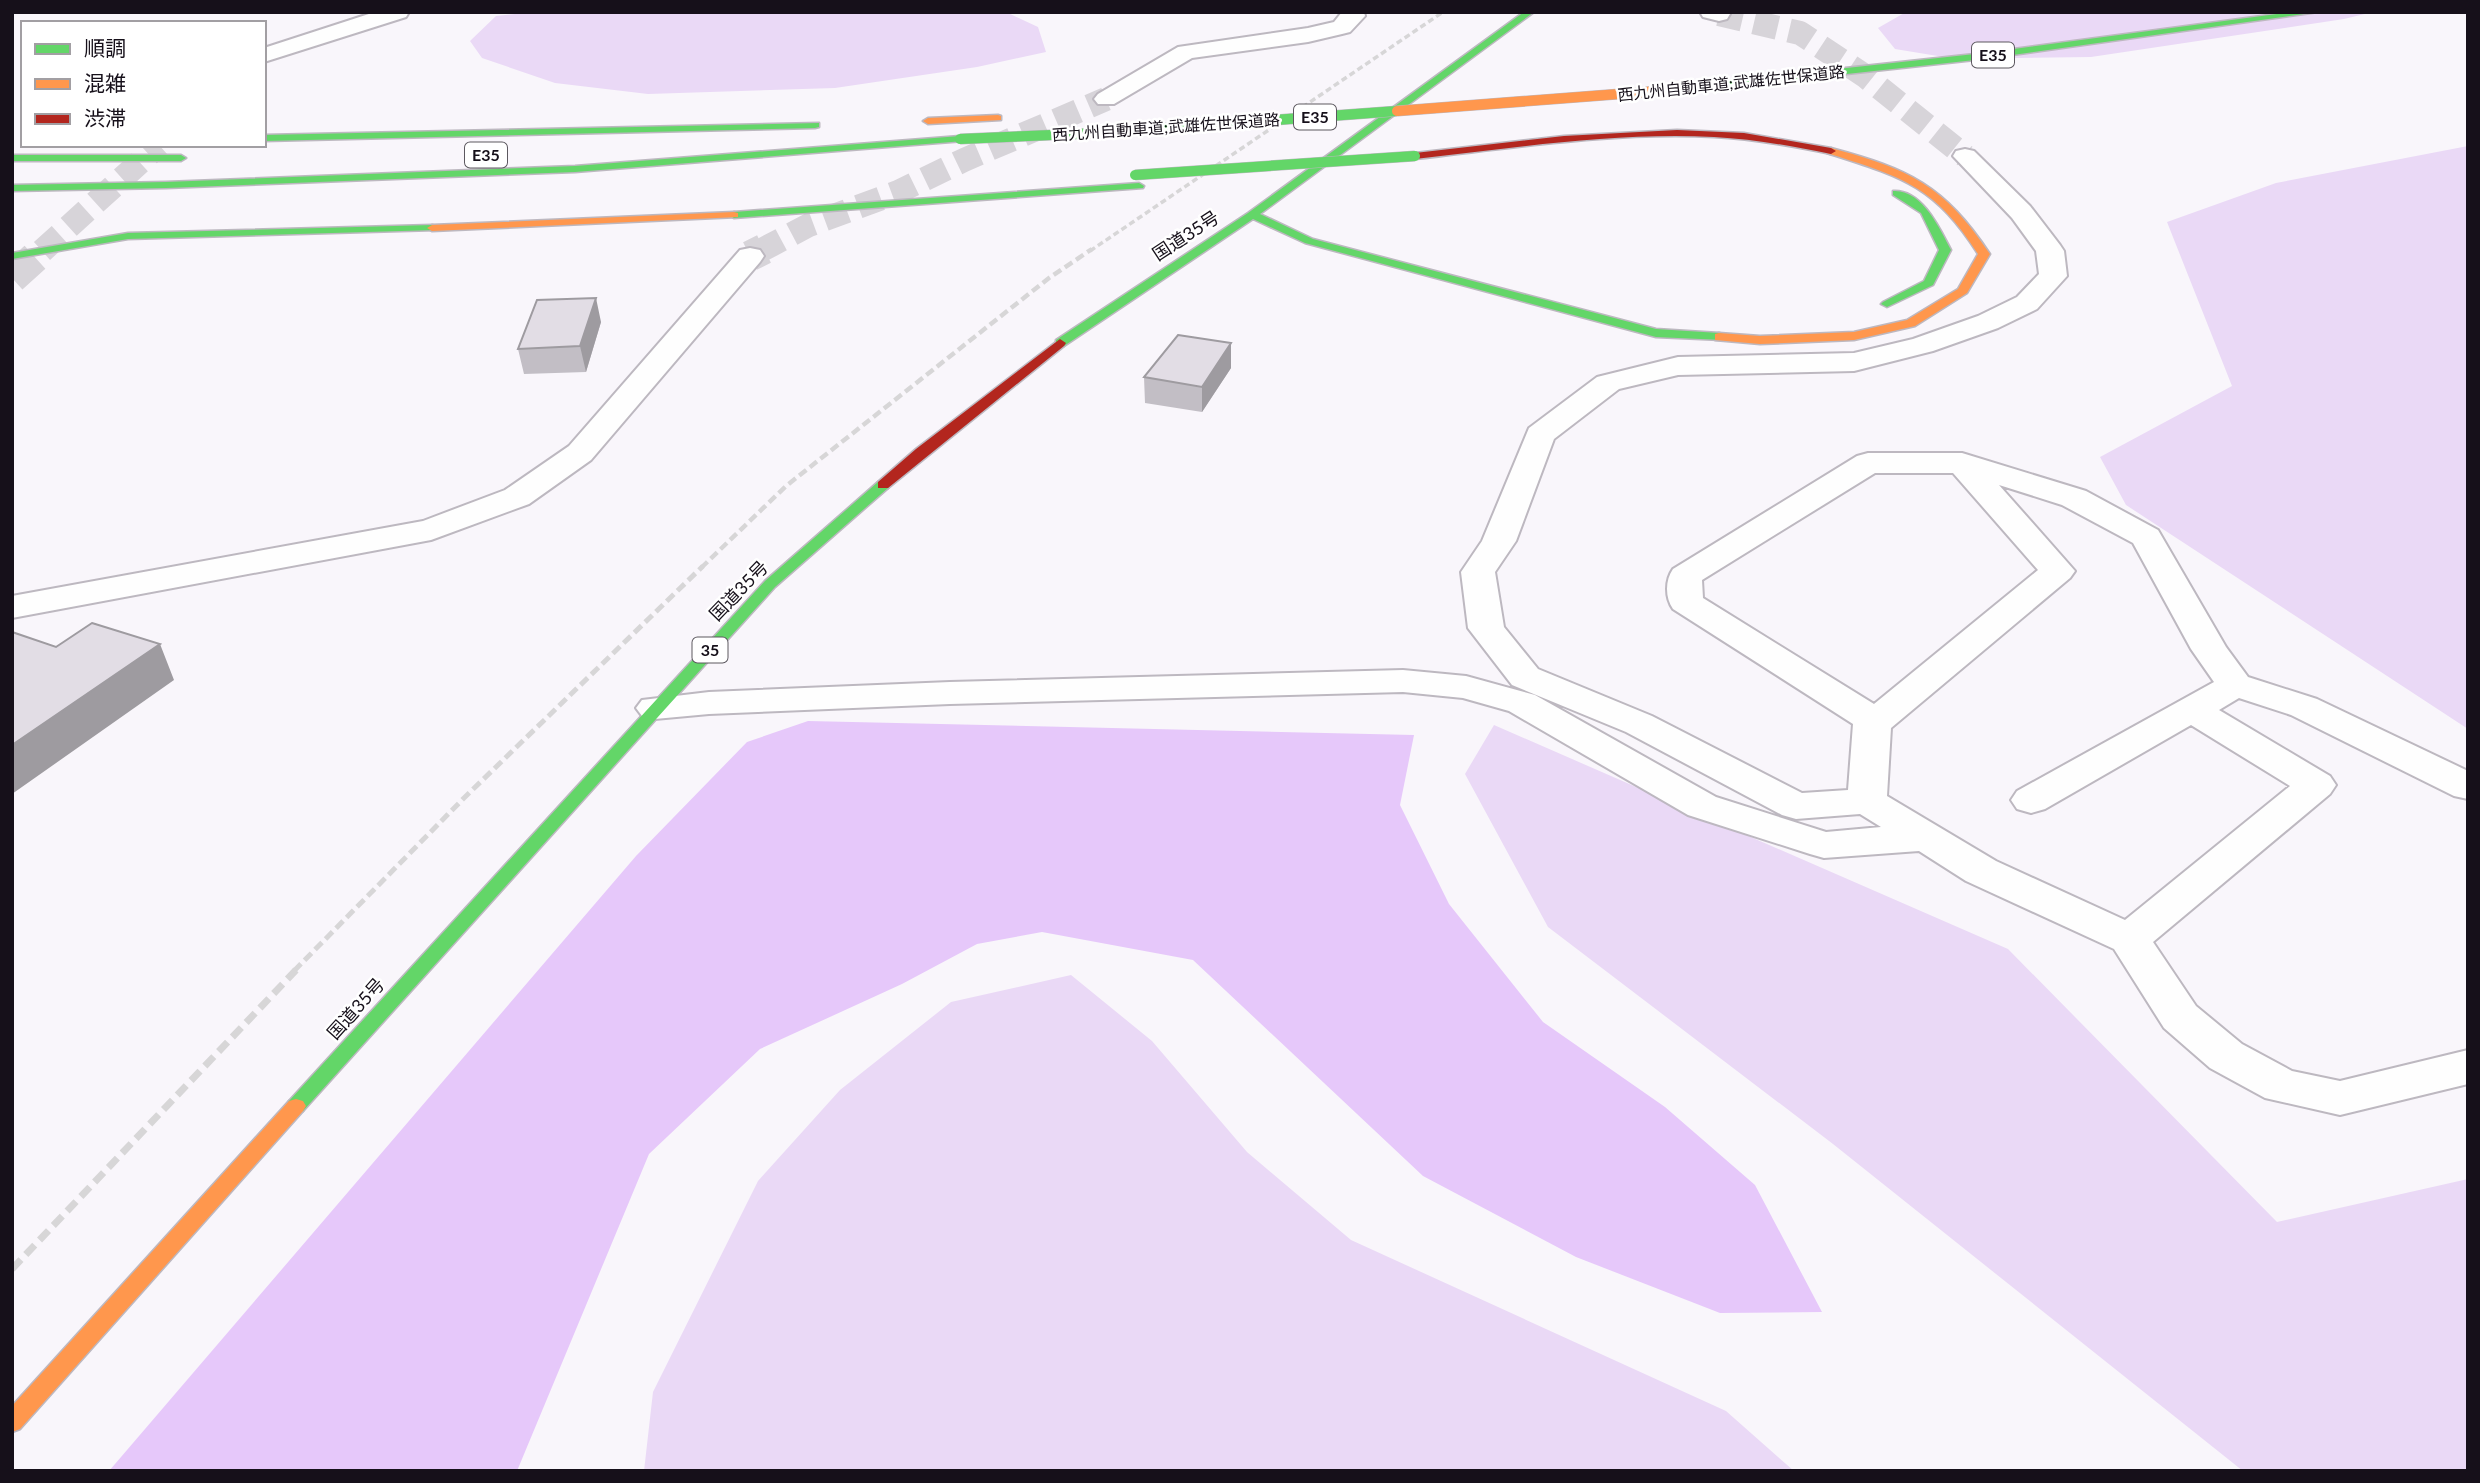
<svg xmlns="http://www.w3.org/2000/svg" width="2480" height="1483" font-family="Lato,'Noto Sans JP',sans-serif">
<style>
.green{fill:#ead9f6}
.water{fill:#e6c8fa}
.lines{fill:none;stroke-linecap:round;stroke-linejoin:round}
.street-tunnel-far1{stroke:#d7d4d9;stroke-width:24;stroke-dasharray:24 12;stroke-linecap:butt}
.street-tunnel{stroke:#d7d4d9;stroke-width:31;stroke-dasharray:31 15;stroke-linecap:butt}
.street-casing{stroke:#bdb8c0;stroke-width:4}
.fast-casing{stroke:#bdb8c0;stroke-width:3}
.slow-casing{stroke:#bdb8c0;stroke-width:3}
.jam-casing{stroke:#bdb8c0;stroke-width:3}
.street{fill:#fefefe;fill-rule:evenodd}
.fast{fill:#63d668;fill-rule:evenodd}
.slow{fill:#ff974d;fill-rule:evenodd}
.jam{fill:#b3261e;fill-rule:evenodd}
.rail-far3{stroke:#d7d6d7;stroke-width:3.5;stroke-dasharray:6 3.5;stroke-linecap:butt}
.rail-far2{stroke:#d7d6d7;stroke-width:4.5;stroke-dasharray:9 4.5;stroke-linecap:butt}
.rail-far1{stroke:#d7d6d7;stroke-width:5;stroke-dasharray:10 5;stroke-linecap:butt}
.rail{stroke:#d7d6d7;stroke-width:7;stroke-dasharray:13 7;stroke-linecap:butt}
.fast-bridge-casing{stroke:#bdb8c0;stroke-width:11;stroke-linecap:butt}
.slow-bridge-casing{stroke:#bdb8c0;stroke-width:11;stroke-linecap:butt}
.fast-bridge{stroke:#63d668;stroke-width:10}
.slow-bridge{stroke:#ff974d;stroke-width:10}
.wall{fill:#c2bec5}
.shaded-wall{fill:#9e9ba0}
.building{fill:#e2dde5;stroke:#9e9ba0;stroke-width:2}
.labels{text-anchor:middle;stroke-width:5;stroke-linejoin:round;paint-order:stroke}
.shield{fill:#fff;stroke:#5c585f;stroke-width:2}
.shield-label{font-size:16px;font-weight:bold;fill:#16101a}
.far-street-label{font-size:16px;fill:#16101a;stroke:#fff}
.street-label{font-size:18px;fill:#16101a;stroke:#fff}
</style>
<rect width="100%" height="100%" fill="#f9f6fb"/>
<path class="green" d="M533 12H1006L1038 27 1046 52 977 67 835 88 648 94 555 83 482 58 470 41 496 16Z
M1906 12H2373L2344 19 2091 57 1956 59 1895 49 1878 28Z
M2468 146V729L2126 505 2100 457 2232 386 2167 222 2276 183Z
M1494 725 2008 949 2277 1222 2468 1179V1471H2243L1833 1144 1548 927 1465 774Z
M1071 975 1152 1041 1247 1152 1351 1240 1726 1411 1794 1471H644L653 1392 758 1181 840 1090 951 1002Z"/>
<path class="water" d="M808 721 1414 735 1400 805 1449 904 1543 1022 1665 1107 1755 1185 1822 1312 1720 1313 1576 1257 1423 1176 1193 960 1042 932 977 944 902 984 760 1049 649 1154 517 1471H109L636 856 747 742Z"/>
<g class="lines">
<path class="street-tunnel-far1" d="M1719 14 1800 33 1865 76 1965 156
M42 251 159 145
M760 251 809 225 898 192 964 160 1106 99"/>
<path class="street-tunnel" d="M750 256 764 249
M12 278 44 249"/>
<g class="street-casing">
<path id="street" d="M375 12H409L406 17 264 62V48Z
M1342 12H1364L1365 16 1350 32 1342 34 1308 42 1192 58 1114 104H1098L1094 99 1098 94 1178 47 1308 28 1334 22Z
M1700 12H1729L1730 14 1727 19 1719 21 1703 17Z
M1965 149 1974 151 2030 206 2060 245 2064 251 2067 276 2037 309 1998 328 1933 351 1854 371 1678 375 1619 389 1554 439 1516 541 1495 572 1504 627 1538 669 1652 716 1802 793 1848 790 1853 724 1673 609C1665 598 1665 580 1673 569L1857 456 1868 453H1962L2086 491 2158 530 2226 647 2248 677 2317 699 2468 771V799L2454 796 2291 715 2239 698 2219 710 2330 776 2336 785 2330 794 2153 942 2196 1006 2242 1044 2292 1071 2340 1081 2468 1050V1084L2340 1115 2265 1098 2210 1068 2164 1028 2114 949 1966 881 1919 851 1824 858 1810 854 1688 815 1509 711 1463 698 1403 692 950 704 709 714 655 719 642 716 636 708 642 700 709 692 950 682 1403 670 1466 676 1535 695 1716 797 1826 832 1881 827 1860 814 1796 819 1782 815 1626 732 1512 685 1468 628 1461 572 1482 541 1529 428 1597 377 1678 357 1854 353 1913 339 1978 316 2017 297 2039 274 2036 251 2012 218 1953 156 1956 151ZM1875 473H1953L2038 570 1874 704 1703 598 1702 580ZM1999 485 2062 505 2133 543 2191 649 2214 682 2017 791 2011 800 2017 809 2031 813 2045 809 2191 725 2290 786 2125 920 1996 861 1887 796 1891 728 2070 578 2075 571Z
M750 248 760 250 764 256 760 262 591 460 529 504 431 540 12 618V596L423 521 505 490 569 446 740 250Z"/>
</g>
<g class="fast-casing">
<path id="fast" d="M1524 12H1534L1260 214 1313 239 1656 329 1719 333 1723 334V340L1656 337 1305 243 1253 219 1064 346H1056V340L1248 213Z
M2292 12H2318L1984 59 1671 93 1666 90 1671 87 1984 53Z
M819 123V127L815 128 264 141V135Z
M960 136 965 139 964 141 575 172 166 188 12 191V185L166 182 575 166Z
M12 155H181L186 158 181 161H12Z
M1139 183 1144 186 1143 188 734 218 729 215 734 212Z
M1893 191C1922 189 1940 229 1951 250L1933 285 1887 307 1881 304 1883 302 1924 281 1939 250 1921 213 1893 195Z
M432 225 436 226V230L128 239 12 259V253L128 233Z
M883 481 890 485 888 488 775 587 303 1111 296 1113 289 1111 286 1106 289 1101 765 581 878 482Z"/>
</g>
<g class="slow-casing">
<path id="slow" d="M998 115 1001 116V120L928 124 923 121 928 118Z
M1831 148C1909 169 1944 185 1990 254L1967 293 1915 326 1854 340 1760 344 1715 340V334L1719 333 1760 336 1854 332 1907 320 1958 289 1978 254C1934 185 1902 177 1827 153L1826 151Z
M734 212 738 213V217L432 231 427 228 432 225Z
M296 1099 303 1101 306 1106 303 1111 20 1429 12 1432V1406L289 1101Z"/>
</g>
<g class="jam-casing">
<path id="jam" d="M1677 130 1744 133 1831 148 1836 151 1831 154C1792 146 1754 139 1714 137 1614 132 1514 148 1415 159L1410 156 1415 153 1564 136Z
M1060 339 1066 343 1064 346 888 488H878V482L916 449Z"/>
</g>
<use href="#street" class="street"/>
<use href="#fast" class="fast"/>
<use href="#slow" class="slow"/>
<use href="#jam" class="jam"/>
<path class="rail-far3" d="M1090 251 1443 12"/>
<path class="rail-far2" d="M701 568 786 486 1049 278 1092 249"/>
<path class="rail-far1" d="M294 971 464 798 703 566"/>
<path class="rail" d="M12 1269 296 970"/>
<g class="fast-bridge-casing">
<path id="fast-bridge" d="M960 139 1099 133 1397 111
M1135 175 1415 156"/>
</g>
<g class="slow-bridge-casing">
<path id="slow-bridge" d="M1397 111 1671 90"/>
</g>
<use href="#fast-bridge" class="fast-bridge"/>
<use href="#slow-bridge" class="slow-bridge"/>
</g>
<path class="wall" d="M601 322 586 372 524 374 518 349Z
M1231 343V368L1202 412 1145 403 1144 377Z"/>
<path class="shaded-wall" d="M596 298 601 322 586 372 580 346Z
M1231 343V368L1202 412V387Z
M160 644 174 680 12 794V745Z"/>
<path class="building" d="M596 298 580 346 518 349 537 300Z
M1178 335 1231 343 1202 387 1144 377Z
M92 623 160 644 12 745V632L56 647Z"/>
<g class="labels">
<g class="shield">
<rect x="1972" y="42.5" width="42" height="25" rx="5"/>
<rect x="1294" y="104.5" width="42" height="25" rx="5"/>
<rect x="465" y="142.5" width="42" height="25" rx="5"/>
<rect x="692.5" y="637.5" width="35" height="25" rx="5"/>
</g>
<g class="shield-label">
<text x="1993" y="61">E35</text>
<text x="1315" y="123">E35</text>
<text x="486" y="161">E35</text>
<text x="710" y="656">35</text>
</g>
<g class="far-street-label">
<text transform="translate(1731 83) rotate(-6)" y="6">西九州自動車道;武雄佐世保道路</text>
<text transform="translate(1166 127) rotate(-4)" y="6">西九州自動車道;武雄佐世保道路</text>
</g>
<g class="street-label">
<text transform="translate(1186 236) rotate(-33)" y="6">国道35号</text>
<text transform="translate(739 591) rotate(-46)" y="6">国道35号</text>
<text transform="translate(356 1009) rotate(-48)" y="6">国道35号</text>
</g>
</g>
<rect width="2480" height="1483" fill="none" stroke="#16101a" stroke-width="28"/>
<rect x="21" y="21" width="245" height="126" fill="#ffffff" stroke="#a29fa3" stroke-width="2"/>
<rect x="35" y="44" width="35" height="10" fill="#63d668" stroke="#a29fa3" stroke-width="2"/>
<text x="84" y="56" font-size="21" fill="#16101a">順調</text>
<rect x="35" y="79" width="35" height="10" fill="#ff974d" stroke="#a29fa3" stroke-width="2"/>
<text x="84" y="91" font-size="21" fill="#16101a">混雑</text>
<rect x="35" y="114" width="35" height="10" fill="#b3261e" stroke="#a29fa3" stroke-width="2"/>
<text x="84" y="126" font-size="21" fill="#16101a">渋滞</text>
</svg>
